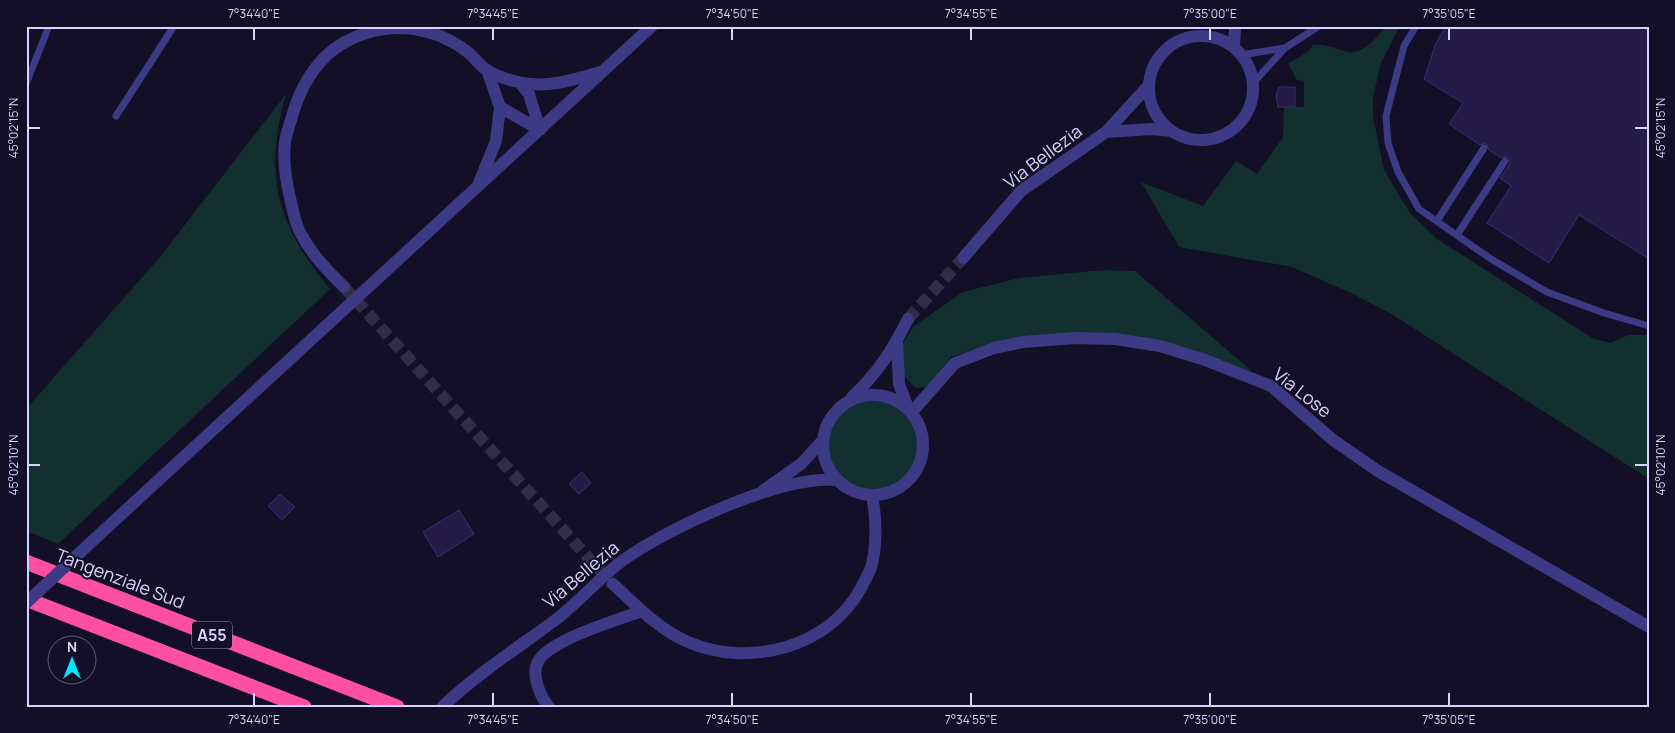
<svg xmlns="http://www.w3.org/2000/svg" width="1675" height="733" font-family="Manrope,sans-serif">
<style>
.green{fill:#12302f}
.building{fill:#241b47;stroke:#3b2d73}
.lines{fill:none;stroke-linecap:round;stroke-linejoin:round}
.minor-tunnel{stroke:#312d47;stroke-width:12;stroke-dasharray:12 6;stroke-linecap:butt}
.tertiary-tunnel{stroke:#312d47;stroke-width:12;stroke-dasharray:12 6;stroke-linecap:butt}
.service{stroke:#3d3a85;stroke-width:7}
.minor{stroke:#3d3a85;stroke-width:12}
.tertiary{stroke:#3d3a85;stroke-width:12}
.motorway{stroke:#ff4fa3;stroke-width:15}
.minor-bridge{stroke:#3d3a85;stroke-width:12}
.ticks{fill:none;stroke:#d9d4ff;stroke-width:2}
.labels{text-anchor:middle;stroke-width:4;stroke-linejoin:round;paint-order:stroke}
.shield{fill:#130f26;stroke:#9e99be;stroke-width:1}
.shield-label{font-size:16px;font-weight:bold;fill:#d9d4ff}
.street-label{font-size:18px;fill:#d9d4ff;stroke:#130f26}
.neatline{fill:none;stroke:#d9d4ff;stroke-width:2}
.ticks-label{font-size:12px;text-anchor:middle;fill:#d9d4ff}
</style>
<rect width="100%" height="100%" fill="#130f26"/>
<path class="green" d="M1387 26H1400L1381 63 1373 97V117L1384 170 1410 213 1437 239 1594 339 1611 343 1628 335H1649V479L1390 313 1349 292 1292 267 1179 247 1141 182 1203 206 1236 161 1257 174 1283 137 1284 107H1304V81L1297 80 1288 63 1308 52 1313 45C1328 44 1335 49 1348 52 1364 55 1377 36 1387 26Z
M286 94C263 176 277 225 330 289L58 544 26 531V409L160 257Z
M1104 270 1135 271 1253 372 1161 341 992 343 951 357 933 381 925 387 915 388 903 375 901 346 914 326 963 292 1019 278Z
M823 445a50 50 0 1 1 100 0a50 50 0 1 1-100 0Z"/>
<path class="building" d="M1446 26H1649V259L1579 215 1549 263 1487 223 1511 186 1500 178 1510 164V159L1506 156 1501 158 1489 150 1486 143 1480 145 1449 124 1463 103 1424 79 1436 43Z
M1279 87H1295V107H1278L1276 96Z
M582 472 591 483 579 494 569 484Z
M280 494 295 507 282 520 268 506Z
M459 510 474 534 438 557 423 532Z"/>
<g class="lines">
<path class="minor-tunnel" d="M344 287 612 584"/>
<path class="tertiary-tunnel" d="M908 319 963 258"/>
<path class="service" d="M1416 26 1404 46 1386 116 1388 143 1398 172 1419 209 1491 259 1547 292 1604 313 1649 326
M1285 48 1319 26
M1241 55 1285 48 1253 83
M26 84 49 26
M116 116 174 26
M1437 221 1484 148
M1457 235 1505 161"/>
<path class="minor" d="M519 82 529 94 540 130
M500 107 540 130
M479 183 496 141 500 107 487 70
M344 287C328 271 312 255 301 234 295 224 293 210 290 198 286 181 283 160 285 142 286 134 289 127 291 120 302 79 325 45 367 33 403 22 441 30 470 54 476 59 480 66 487 70 495 75 509 80 518 82 546 89 574 80 600 72
M912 412 955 363 994 348 1023 342 1075 338 1115 339 1160 346 1205 360 1271 386 1333 440 1378 471 1649 627
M88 545 652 26
M613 584C635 604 659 630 688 642 748 668 829 648 861 588 865 580 870 572 872 564 877 542 876 517 872 495
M549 707C540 697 530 672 539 660 553 639 617 620 642 611"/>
<path class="tertiary" d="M1149 88a52 52 0 1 1 104 0a52 52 0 1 1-104 0Z
M1234 47 1235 26
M1106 132 1151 129 1172 131
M963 258 1021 191 1106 132 1149 85
M897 340 899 384 908 408
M823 445a50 50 0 1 1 100 0a50 50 0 1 1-100 0Z
M852 397C877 374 893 349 908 319
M764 490 801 464 823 440
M442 707C477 674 516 649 554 621 578 603 598 579 622 561 667 528 782 475 836 480"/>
<path class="motorway" d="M26 562 397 707
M26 599 304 707"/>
<path class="minor-bridge" d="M26 603 88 545"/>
</g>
<path class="ticks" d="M254 28V40M493 28V40M732 28V40M971 28V40M1210 28V40M1449 28V40M28 128H40M1635 128H1648M28 465H40M1635 465H1648M254 693V706M493 693V706M732 693V706M971 693V706M1210 693V706M1449 693V706"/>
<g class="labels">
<rect class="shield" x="192" y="621.5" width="40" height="27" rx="4"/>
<g class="shield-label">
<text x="212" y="641">A55</text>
</g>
<g class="street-label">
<text transform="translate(1043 157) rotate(-37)" y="6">Via Bellezia</text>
<text transform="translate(1302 393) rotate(38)" y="6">Via Lose</text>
<text transform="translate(581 575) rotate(-40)" y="6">Via Bellezia</text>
<text transform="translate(120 579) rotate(21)" y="6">Tangenziale Sud</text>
</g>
</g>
<rect width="1675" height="733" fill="none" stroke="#130f26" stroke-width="55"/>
<g transform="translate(72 660)"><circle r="24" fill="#130f26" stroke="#625e7d"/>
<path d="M0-4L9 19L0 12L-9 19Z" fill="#00e5ff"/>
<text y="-8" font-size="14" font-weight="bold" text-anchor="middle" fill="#d9d4ff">N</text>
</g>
<rect x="28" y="28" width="1620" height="678" class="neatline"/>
<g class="ticks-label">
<text x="254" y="18">7°34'40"E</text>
<text x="493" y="18">7°34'45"E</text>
<text x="732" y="18">7°34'50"E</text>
<text x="971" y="18">7°34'55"E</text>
<text x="1210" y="18">7°35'00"E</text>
<text x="1449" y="18">7°35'05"E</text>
<text transform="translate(14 128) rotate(-90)" y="4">45°02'15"N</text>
<text transform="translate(1661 128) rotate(-90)" y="4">45°02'15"N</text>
<text transform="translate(14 465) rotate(-90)" y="4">45°02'10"N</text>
<text transform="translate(1661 465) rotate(-90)" y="4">45°02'10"N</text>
<text x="254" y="724">7°34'40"E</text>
<text x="493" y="724">7°34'45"E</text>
<text x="732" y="724">7°34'50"E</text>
<text x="971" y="724">7°34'55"E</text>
<text x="1210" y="724">7°35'00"E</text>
<text x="1449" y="724">7°35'05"E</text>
</g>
</svg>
